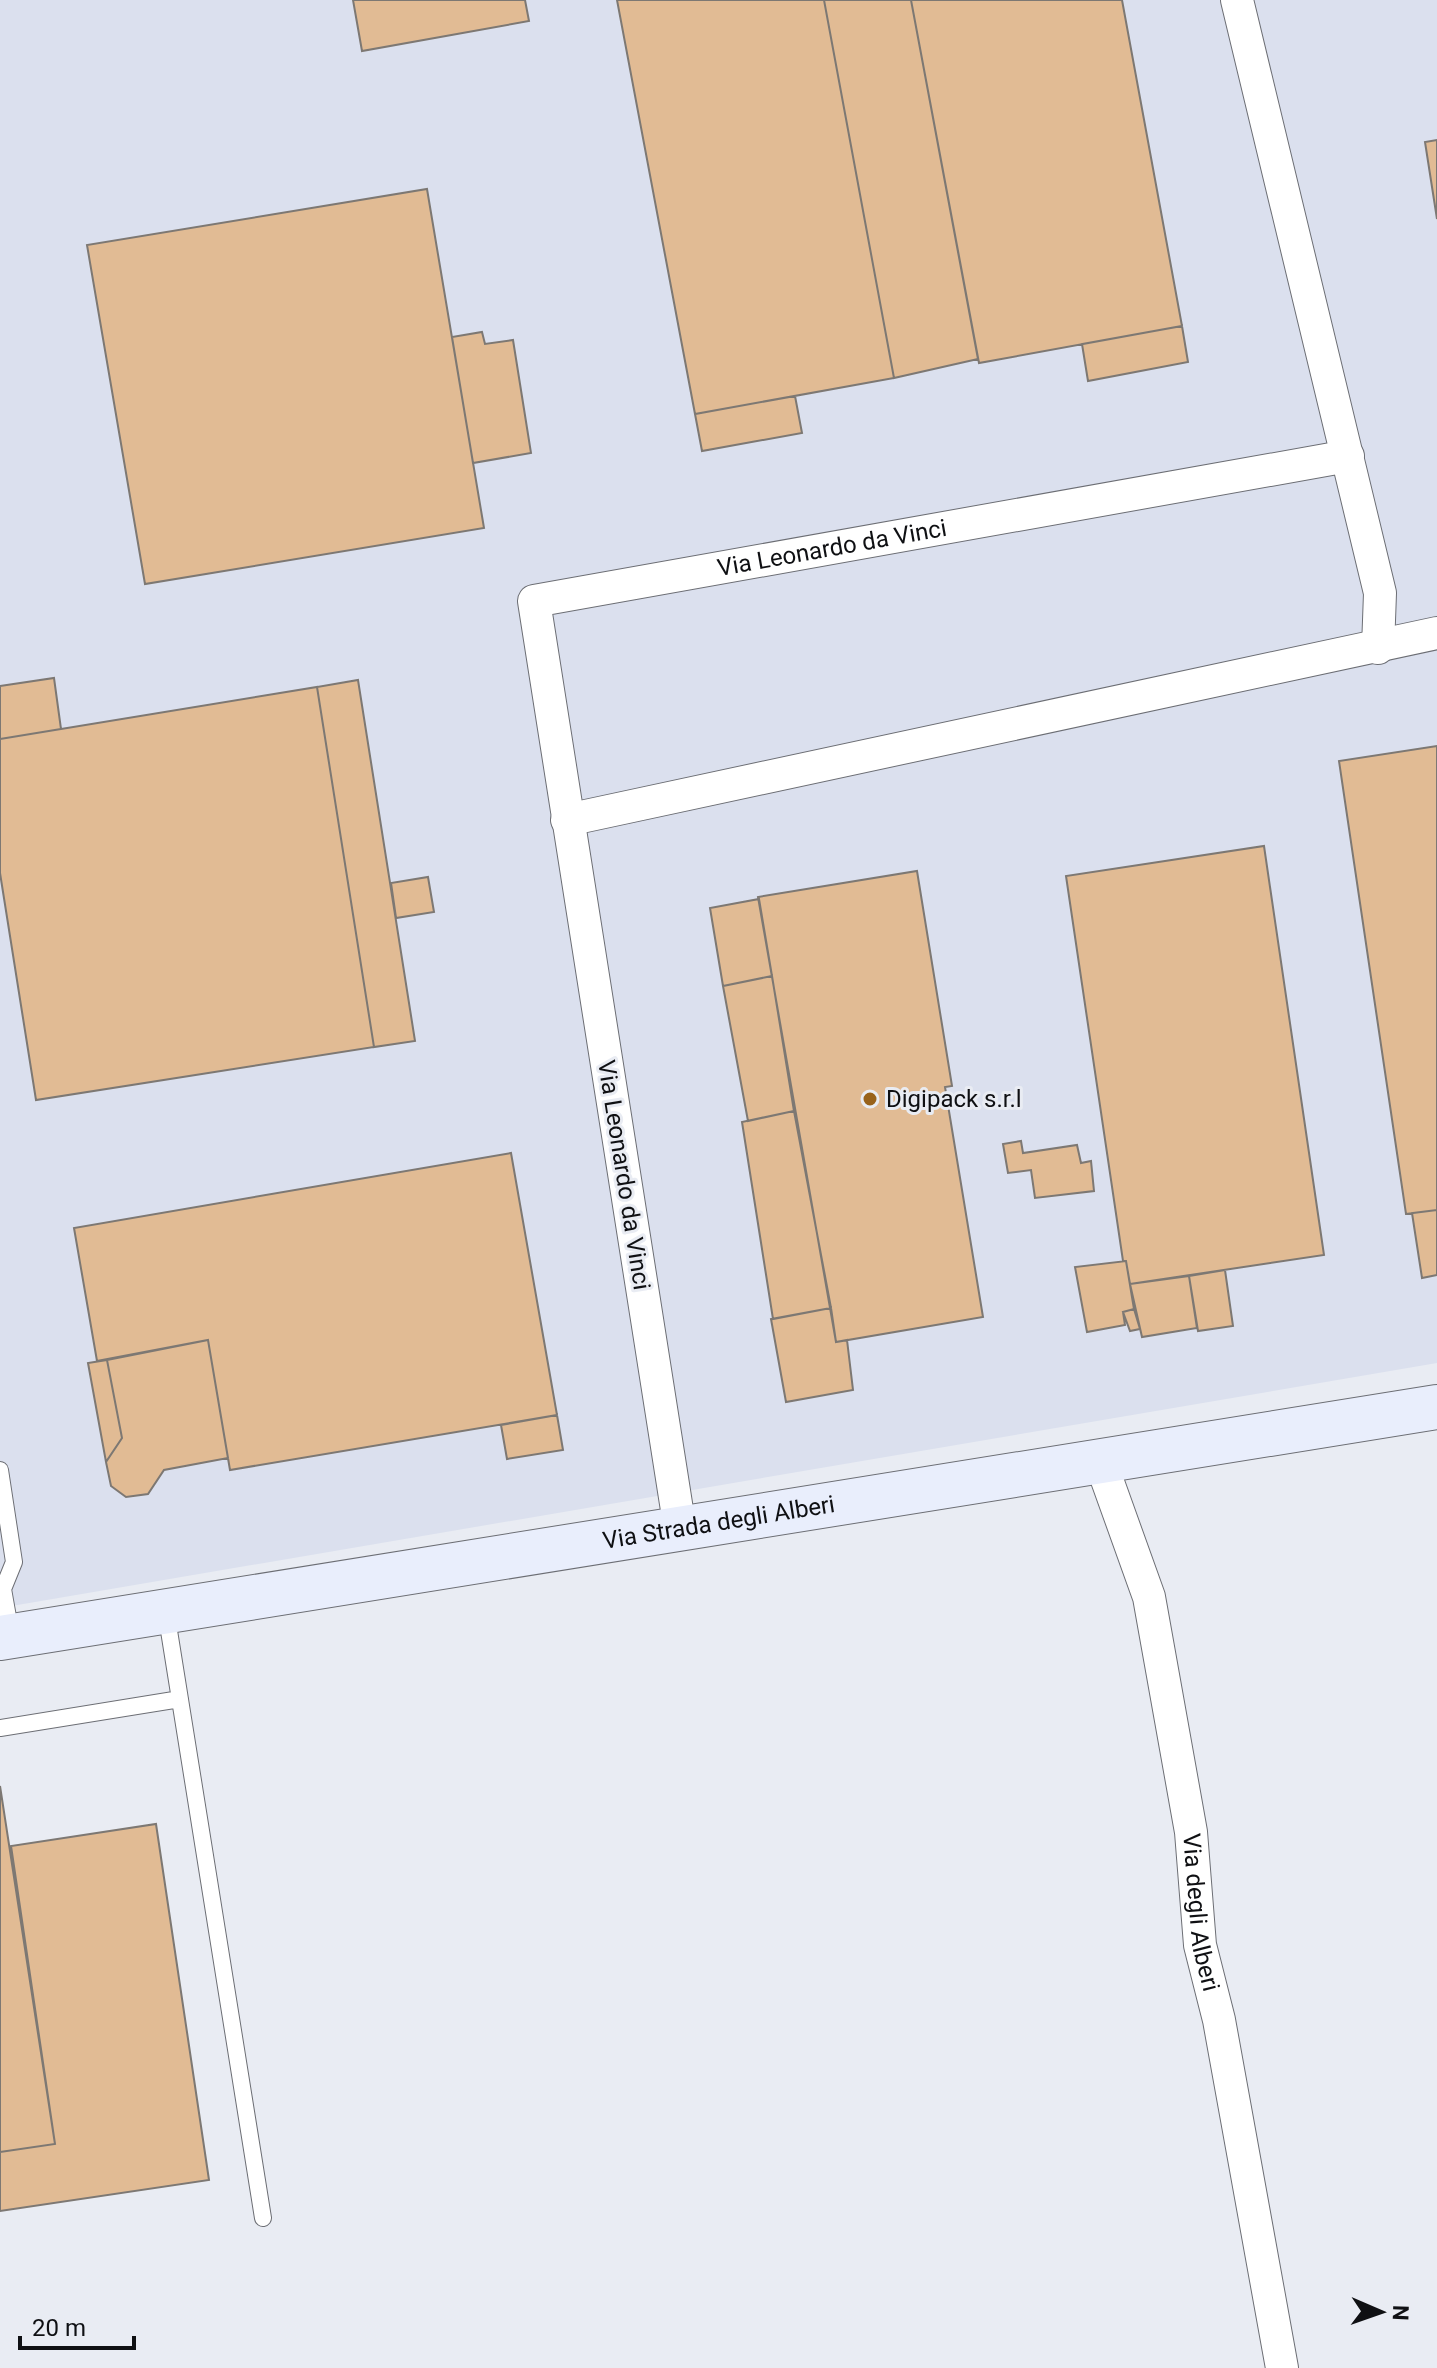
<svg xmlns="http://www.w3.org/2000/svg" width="1437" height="2368" font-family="Roboto,sans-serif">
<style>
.built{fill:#dbe0ee}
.building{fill:#e1bb94;stroke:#7d7873;stroke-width:2}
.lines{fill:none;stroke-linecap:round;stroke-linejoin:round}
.service-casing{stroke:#6c6e74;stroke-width:18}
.minor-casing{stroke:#6c6e74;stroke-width:34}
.secondary-casing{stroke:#6c6e74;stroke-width:46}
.service{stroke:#fff;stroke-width:16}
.minor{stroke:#fff;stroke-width:32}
.secondary{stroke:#e9eefc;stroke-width:44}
.poi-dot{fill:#98621b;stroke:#e9ecf3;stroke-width:3}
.labels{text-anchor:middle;stroke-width:6;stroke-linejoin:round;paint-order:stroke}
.street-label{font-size:24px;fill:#0f1013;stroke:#e9ecf3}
.poi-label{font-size:24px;fill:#0f1013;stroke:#e9ecf3;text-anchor:start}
</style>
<rect width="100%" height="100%" fill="#e9ecf3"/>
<path class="built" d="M0 0H1437V1363L0 1608Z"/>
<path class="building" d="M353 0H525L529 21 362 51Z
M617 0H824L894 378 695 414Z
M824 0H911L978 359 894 378Z
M911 0H1122L1182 326 979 363Z
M1437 140V219L1425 142Z
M427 189 484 528 145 584 87 245Z
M1182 326 1188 362 1088 381 1082 344Z
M482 332 485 344 513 340 531 453 473 463 452 337Z
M795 396 802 433 702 451 695 414Z
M54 678 61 729 0 739V686Z
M358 680 415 1041 374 1047 317 687Z
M317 687 374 1047 36 1100 0 873V739Z
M1437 746V1210L1406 1214 1339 761Z
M1264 846 1324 1255 1130 1284 1126 1261H1123L1066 876Z
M917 871 952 1086 945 1087 983 1317 836 1342 758 897Z
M428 877 434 912 396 918 391 883Z
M759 899 772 976 723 986 710 908Z
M772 976 794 1111 748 1121 723 986Z
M794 1111 831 1308 773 1319 742 1122Z
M1021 1141 1023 1153 1077 1145 1081 1163 1091 1161 1094 1191 1035 1198 1031 1170 1008 1173 1003 1144Z
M511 1153 557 1415 230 1470 208 1340 97 1361 74 1228Z
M1437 1210V1275L1422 1278 1412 1213Z
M1126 1261 1134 1309 1123 1312 1125 1325 1087 1332 1075 1267Z
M1225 1270 1233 1326 1198 1331 1189 1276Z
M1189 1276 1197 1328 1142 1337 1130 1284Z
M831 1308 836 1342 847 1340 853 1390 786 1402 771 1319Z
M1134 1309 1140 1329 1130 1331 1123 1312Z
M208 1340 228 1458 164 1470 148 1494 126 1497 111 1486 106 1462 122 1438 107 1360Z
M107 1360 122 1438 106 1462 88 1363Z
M557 1415 563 1450 507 1459 501 1425Z
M0 1786 55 2144 0 2152Z
M156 1824 209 2180 0 2211V2152L55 2144 11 1846Z"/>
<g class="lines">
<g class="service-casing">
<path id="service" d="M0 1470 14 1562 3 1589 11 1634
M166 1612 263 2218
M0 1728 180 1699"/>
</g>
<g class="minor-casing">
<g id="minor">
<path d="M1237 0 1380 593 1378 648"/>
<path d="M567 820 1437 633"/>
<path id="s1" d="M1101 1463 1149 1597 1191 1832 1200 1945 1219 2020 1282 2368"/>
<path id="s2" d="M680 1529 534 601 1348 456"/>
</g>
</g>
<g class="secondary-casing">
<g id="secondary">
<path id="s3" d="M0 1638 1437 1407"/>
</g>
</g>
<use href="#service" class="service"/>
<use href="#minor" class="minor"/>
<use href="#secondary" class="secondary"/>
</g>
<circle class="poi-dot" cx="870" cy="1099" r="8"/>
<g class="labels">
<g class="street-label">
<text dy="8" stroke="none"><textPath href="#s2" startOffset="1242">Via Leonardo da Vinci</textPath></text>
<text transform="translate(624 1175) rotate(81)" y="8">Via Leonardo da Vinci</text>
<text dy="8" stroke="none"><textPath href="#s3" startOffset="728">Via Strada degli Alberi</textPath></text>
<text dy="8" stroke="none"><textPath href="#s1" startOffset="462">Via degli Alberi</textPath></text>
</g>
<g class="poi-label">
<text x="886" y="1107">Digipack s.r.l</text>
</g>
</g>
<g transform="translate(1381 2312) rotate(92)" stroke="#e9ecf3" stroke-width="6" paint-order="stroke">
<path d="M0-6L14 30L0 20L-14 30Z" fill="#0f1013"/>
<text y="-12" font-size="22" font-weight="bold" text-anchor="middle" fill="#0f1013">N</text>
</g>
<path d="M20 2336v12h114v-12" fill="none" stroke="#0f1013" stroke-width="4"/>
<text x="32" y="2336" font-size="24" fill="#0f1013" stroke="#e9ecf3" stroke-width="6" paint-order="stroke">20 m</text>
</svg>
